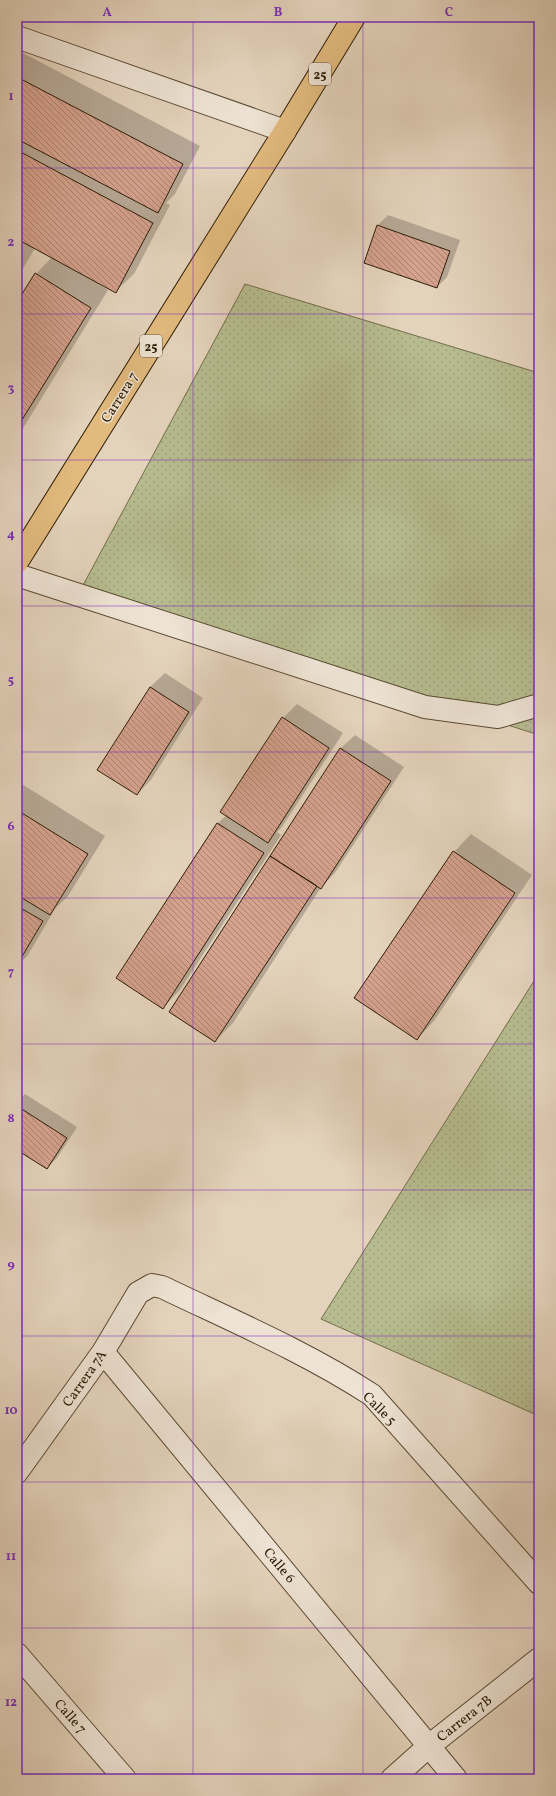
<svg xmlns="http://www.w3.org/2000/svg" width="556" height="1796" font-family="Vollkorn,serif">
<style>
.grass{fill:url(#grass-dots);stroke:#716c49}
.shadow{fill:#0003}
.building{fill:url(#building-back-hatch);stroke:#2c1c03}
.lines{fill:none;stroke-linecap:round;stroke-linejoin:round}
.minor-casing{stroke:#5a4a31;stroke-width:24}
.highway-casing{stroke:#2c1c03;stroke-width:24}
.minor{stroke:#ede2d3;stroke-width:22}
.highway{stroke:#e2ba7e;stroke-width:22}
.grid{fill:none;stroke:#7b2cbf;stroke-width:1;stroke-opacity:0.55}
.labels{text-anchor:middle;stroke-width:3;stroke-linejoin:round;paint-order:stroke}
.shield{fill:#ede2d3;stroke:#665741;stroke-width:1}
.shield-label{font-size:13px;font-weight:bold;fill:#2c1c03}
.street-label{font-size:14px;fill:#2c1c03;stroke:#ede2d3}
.neatline{fill:none;stroke:#7b2cbf;stroke-width:1.5}
.grid-label{font-size:13px;text-anchor:middle;font-weight:bold;fill:#7b2cbf}
</style>
<defs>
<pattern id="grass-dots" width="8" height="8" patternUnits="userSpaceOnUse"><rect width="8" height="8" fill="#b6bc8f"/><path d="M2 2h.1M6 6h.1" fill="none" stroke="#9da17a" stroke-width="1.8" stroke-linecap="round"/></pattern>
<pattern id="building-back-hatch" width="6" height="6" patternUnits="userSpaceOnUse"><rect width="6" height="6" fill="#d5a28e"/><path d="M-1 5l2 2M0 0l6 6M5-1l2 2" fill="none" stroke="#ad8372"/></pattern>
</defs>
<rect width="100%" height="100%" fill="#e4d3bc"/>
<filter id="stains"><feTurbulence type="fractalNoise" baseFrequency=".005" numOctaves="4"/><feColorMatrix values="0 0 0 0 .2 0 0 0 0 .09 0 0 0 0 .02 0 0 0 .5 -.17"/></filter>
<radialGradient id="worn" r=".72"><stop offset=".6" stop-color="#630" stop-opacity="0"/><stop offset="1" stop-color="#630" stop-opacity=".3"/></radialGradient>
<path class="grass" d="M245 284 539 373V735L81 589Z
M539 973V1416L321 1319Z"/>
<path class="shadow" d="M21 52 200 146 175 194 166 203 170 205 134 274 116 291 98 281 97 283 108 290 17 438V304L36 274 52 257 35 248 17 279V142L20 139 17 138V56Z
M388 215 460 240 447 277 437 287 377 226Z
M165 673 203 698 151 780 137 794 150 687Z
M297 704 343 733 282 827 277 832 281 835 180 990 162 1008 118 978 218 823 227 815 283 718Z
M355 735 404 767 335 873 322 886 233 1023 215 1041 340 749Z
M17 781 105 836 68 896 55 909 28 955 17 966Z
M471 834 532 875 434 1021 417 1039 454 852Z
M25 1094 77 1127 57 1158 47 1168 17 1149V1102Z"/>
<path class="building" d="M17 77 183 164 158 213 17 139Z
M17 150 153 223 116 293 17 239Z
M377 225 450 251 437 288 364 263Z
M35 273 91 308 17 428V302Z
M150 687 189 712 137 795 97 770Z
M282 717 329 748 268 843 220 812Z
M340 748 391 781 321 889 270 856Z
M17 810 88 854 50 915 17 895Z
M217 823 264 853 163 1009 116 978Z
M453 851 515 893 417 1040 354 998Z
M270 856 317 886 215 1042 169 1012Z
M17 906 43 921 17 965Z
M17 1106 67 1138 47 1169 17 1150Z"/>
<g class="lines">
<g class="minor-casing">
<path id="minor" d="M17 37 285 131
M17 575 425 707 498 717 539 705
M103 1352 456 1779
M17 1472 103 1352 138 1293 152 1285 162 1287C233 1321 306 1352 372 1395L539 1583
M17 1654 125 1779
M392 1779 429 1746 539 1659"/>
</g>
<g class="highway-casing">
<path id="highway" d="M17 562 285 131 354 17"/>
</g>
<use href="#minor" class="minor"/>
<use href="#highway" class="highway"/>
</g>
<path class="grid" d="M193 17V1779M363 17V1779M17 168H539M17 314H539M17 460H539M17 606H539M17 752H539M17 898H539M17 1044H539M17 1190H539M17 1336H539M17 1482H539M17 1628H539"/>
<g class="labels">
<g class="shield">
<rect x="309" y="63" width="22" height="22" rx="3"/>
<rect x="140" y="335" width="22" height="22" rx="3"/>
</g>
<g class="shield-label">
<text x="320" y="79">25</text>
<text x="151" y="351">25</text>
</g>
<g class="street-label">
<text transform="translate(119 397) rotate(-58)" y="5">Carrera 7</text>
<text transform="translate(84 1378) rotate(-55)" y="5">Carrera 7A</text>
<text transform="translate(380 1408) rotate(45)" y="5">Calle 5</text>
<text transform="translate(280 1565) rotate(50)" y="5">Calle 6</text>
<text transform="translate(71 1716) rotate(49)" y="5">Calle 7</text>
<text transform="translate(464 1718) rotate(-38)" y="5">Carrera 7B</text>
</g>
</g>
<rect width="556" height="1796" fill="none" stroke="#e4d3bc" stroke-width="44"/>
<rect x="22" y="22" width="512" height="1752" class="neatline"/>
<g class="grid-label">
<text x="107" y="16">A</text>
<text x="278" y="16">B</text>
<text x="449" y="16">C</text>
<text x="11" y="100">1</text>
<text x="11" y="246">2</text>
<text x="11" y="392">3</text>
<text x="11" y="538">4</text>
<text x="11" y="684">5</text>
<text x="11" y="830">6</text>
<text x="11" y="976">7</text>
<text x="11" y="1122">8</text>
<text x="11" y="1268">9</text>
<text x="11" y="1414">10</text>
<text x="11" y="1560">11</text>
<text x="11" y="1706">12</text>
</g>
<rect width="100%" height="100%" filter="url(#stains)"/>
<rect width="100%" height="100%" fill="url(#worn)"/>
</svg>
